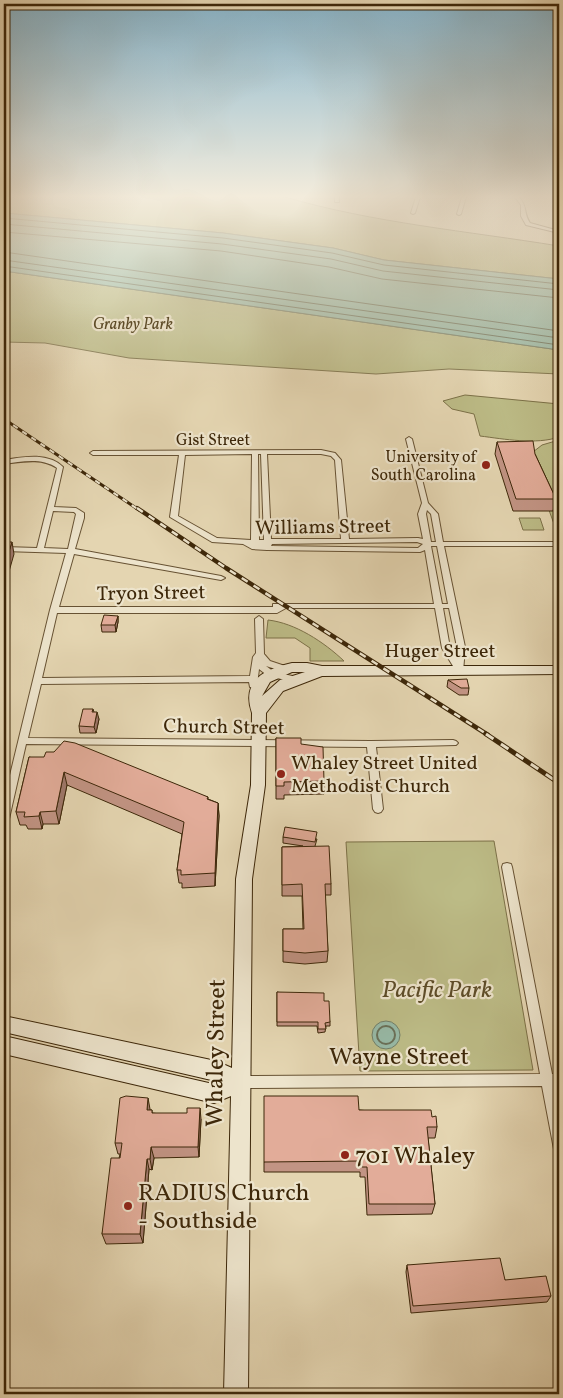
<svg xmlns="http://www.w3.org/2000/svg" width="563" height="1398" font-family="Vollkorn,serif">
<style>
.green{fill:#bcbb86;stroke:#7c7148}
.water{fill:#97b9a6;stroke:#737f67}
.lines{fill:none;stroke-linecap:round;stroke-linejoin:round}
.shore-far1{stroke:#6a7058;stroke-width:1}
.shore{stroke:#6a7058;stroke-width:2}
.minor-casing{stroke:#675233;stroke-width:2}
.secondary-casing{stroke:#3d2709;stroke-width:2}
.minor{fill:#ede4cc;fill-rule:evenodd}
.secondary{fill:#ede4cc;fill-rule:evenodd}
.rail-far2-casing{stroke:#3d2709;stroke-width:3}
.rail-far1-casing{stroke:#3d2709;stroke-width:4.5}
.rail-casing{stroke:#3d2709;stroke-width:5}
.rail-far2{stroke:#ede4cc;stroke-width:2;stroke-dasharray:5.5;stroke-linecap:butt}
.rail-far1{stroke:#ede4cc;stroke-width:2.5;stroke-dasharray:7;stroke-linecap:butt}
.rail{stroke:#ede4cc;stroke-width:3;stroke-dasharray:9;stroke-linecap:butt}
.wall{fill:#c29484;stroke:#3d2709}
.shaded-wall{fill:#9e786b;stroke:#3d2709}
.building{fill:#e2ac99;stroke:#3d2709}
.poi-dot{fill:#8f2418;stroke:#ede4cc;stroke-width:2}
.labels{text-anchor:middle;stroke-width:4.5;stroke-linejoin:round;paint-order:stroke}
.far-park-label{font-size:16px;font-style:italic;fill:#5d4c28;stroke:#ede4cc}
.far-street-label{font-size:16px;fill:#3d2709;stroke:#ede4cc}
.far-poi-label{font-size:16px;fill:#3d2709;stroke:#ede4cc;text-anchor:end}
.street-label{font-size:20px;fill:#3d2709;stroke:#ede4cc}
.poi-label{font-size:20px;fill:#3d2709;stroke:#ede4cc;text-anchor:start}
.near-park-label{font-size:24px;font-style:italic;fill:#5d4c28;stroke:#ede4cc}
.near-street-label{font-size:24px;fill:#3d2709;stroke:#ede4cc}
.near-poi-label{font-size:24px;fill:#3d2709;stroke:#ede4cc;text-anchor:start}
</style>
<rect width="100%" height="100%" fill="#e4d5b1"/>
<filter id="stains"><feTurbulence type="fractalNoise" baseFrequency=".004" numOctaves="4"/><feColorMatrix values="0 0 0 0 .2 0 0 0 0 .09 0 0 0 0 .02 0 0 0 .5 -.17"/></filter>
<radialGradient id="worn" r=".72"><stop offset=".6" stop-color="#630" stop-opacity="0"/><stop offset="1" stop-color="#630" stop-opacity=".3"/></radialGradient>
<path class="green" d="M4 197H285C374 223 467 231 559 246V279L384 260 333 248 223 233 4 213Z
M4 271 559 350V374L449 369 376 374 129 358 45 343 4 342Z
M465 395 559 404V437C536 445 504 439 480 436L474 414 452 409 443 401Z
M559 440V535H558L533 466V452L542 445Z
M519 518H540L544 530H523Z
M268 620C295 623 324 642 344 661H310V648L295 638H266Z
M494 841 533 1070 360 1071 346 842Z"/>
<path class="water" d="M4 213 223 233 333 248 384 260 559 279V350L4 271Z
M372 1035a14 14 0 1 1 28 0a14 14 0 1 1-28 0Z"/>
<g class="lines">
<path class="shore-far1" d="M4 218 223 238 332 253 384 265 559 284
M4 224 222 244 331 259 383 271 559 290
M4 232 221 251 329 267 382 279 559 298
M4 252 559 331
M4 260 559 338
M4 266 559 345"/>
<path class="shore" d="M377 1035a9 9 0 1 1 18 0a9 9 0 1 1-18 0Z"/>
<g class="minor-casing">
<path id="minor" d="M335 197H339V202H335Z
M416 197H420L415 213 413 214 411 213Z
M462 197H466L461 214 459 215 457 214Z
M515 197H519C528 208 523 212 530 223L559 231V233L526 225 521 216V205Z
M409 437 412 439 428 503 438 514 443 542H559V546H444L465 647 463 672 460 673 456 671 442 648 435 608H286L277 613H57L42 678 250 676 253 657 256 653 255 619 259 616 263 619 264 654 270 661 288 667 289 669 285 672 266 666 274 672 297 677 298 679 294 682 268 676 259 669 257 685 253 688 250 687 249 682 41 684 28 738 371 741 453 740 456 741 458 743 456 745 376 747 383 809 381 812 378 813 375 812 373 809 367 747 26 744 9 819 7 822 4 823V800L50 610 66 553 4 551V547L37 548 57 468C41 457 21 462 4 464V460C23 457 48 452 63 467L54 507 76 508 84 513V518L75 549 221 576 225 578 221 580 74 554 59 607H273V604H434L425 550 420 552 267 550 252 549 243 544 212 542 170 517 179 455H93L90 453 93 451 321 450 335 453 341 460 349 539 418 538 423 539 418 514 422 503 406 439ZM252 454 251 540 217 538 178 516 185 455ZM258 454H261L264 540H259ZM267 454H321L331 456 335 460 341 539H271ZM427 510 431 514 436 542H431L426 514ZM53 511 74 512 76 514 68 549 44 548ZM417 542 423 544 418 548 271 546 272 544ZM431 546H437L448 604H442ZM443 608H449L457 647 456 658 450 648Z
M507 863 511 864 512 867 552 1074H559V1086H554L559 1112V1150L554 1149 553 1144 542 1086 240 1088 236 1086 234 1082 236 1078 240 1076 540 1074 502 867 503 864Z"/>
</g>
<g class="secondary-casing">
<path id="secondary" d="M292 663H307L322 666H559V674L322 676 283 691 266 713 265 785 252 879 248 1394H224L231 1096 214 1103 4 1054V1036L213 1084 220 1082 4 1032V1016L216 1061 232 1068 236 879 251 785 252 713C241 681 264 669 292 663ZM292 672H305L280 680 262 696 270 682Z"/>
</g>
<use href="#minor" class="minor"/>
<use href="#secondary" class="secondary"/>
<g class="rail-far2-casing">
<path id="rail-far2" d="M4 419 139 510"/>
</g>
<g class="rail-far1-casing">
<path id="rail-far1" d="M137 508 226 568 488 735"/>
</g>
<g class="rail-casing">
<path id="rail" d="M486 734 559 783"/>
</g>
<use href="#rail-far2" class="rail-far2"/>
<use href="#rail-far1" class="rail-far1"/>
<use href="#rail" class="rail"/>
</g>
<path class="wall" d="M497 442 535 454 556 499 553 511H513L495 454Z
M118 616V622L116 632H102L101 625Z
M448 680 469 688 468 695H459L447 687Z
M93 709 94 712 99 719 96 733H80L79 726Z
M276 738 301 744 324 781V794L284 795V799H276Z
M29 757 208 797V799L218 803 219 816 215 886 182 888V883H179L177 870 182 834 67 785 59 824H43L42 829H28L26 825H20L16 812Z
M283 837 317 839 315 846 331 884V895H325L328 951 327 962 305 964 283 962V929H303L302 896H282V847L303 846 283 843Z
M277 992 324 1001 330 1022V1026H326L325 1032 318 1033 317 1026H277Z
M150 1110H152V1113L201 1119 199 1157 154 1158 152 1170 149 1169 143 1243 106 1244 102 1234 120 1154H118L115 1143Z
M359 1110 432 1117 437 1127 435 1138H428L435 1204 432 1214 367 1215 365 1177H360V1172H264V1162Z
M407 1265 505 1280 551 1296 547 1302 411 1313 406 1272Z"/>
<path class="shaded-wall" d="M12 542 14 554 4 589V567Z
M118 616V622L116 632 115 625Z
M97 712 99 719 96 733 94 727Z
M64 772 67 785 59 824 56 811Z
M218 803 219 816 215 886V873Z
M40 812 43 824 42 829 39 816Z
M148 1098 150 1109 149 1121 147 1110Z
M200 1108 201 1119 199 1157 198 1147Z
M151 1147 154 1158 152 1170 150 1159Z
M147 1159 149 1169 143 1243 140 1234Z"/>
<path class="building" d="M533 441 535 454 556 499H516L497 442Z
M4 542H12L4 567Z
M104 615 118 616 115 625H101Z
M467 679 469 688H461L448 680Z
M83 709H93L92 712H97L94 727 79 726Z
M276 738H301V744L323 747 324 781 284 782V786H276Z
M64 741 75 743 208 797 207 799 218 803 215 873 181 875V870H177L184 822 64 772 56 811 40 812 39 816 24 817 25 812H16L29 757H44L46 752H54Z
M285 827 317 832 315 842 283 837Z
M329 846 331 884H325L328 951 305 953 283 951V929H304L302 884 282 885V847Z
M277 992 324 993V1001H329L330 1022 325 1023 326 1029H318V1022H277Z
M126 1096 148 1098 147 1110H152V1113H187V1108H200L198 1147H151L150 1159H147L140 1234H102L111 1158H120L122 1143H115L120 1098Z
M264 1096H358L359 1110H431L432 1117 436 1116 437 1127H427L435 1204H369L367 1167H362L361 1161 264 1162Z
M500 1258 505 1280 546 1276 551 1296 413 1306 407 1265Z"/>
<linearGradient id="sky" x2="0" y2="1"><stop stop-color="#87b6ce"/><stop offset="0.5" stop-color="#f3ecdc"/><stop offset="1" stop-color="#f3ecdc" stop-opacity="0"/></linearGradient>
<rect width="563" height="393" fill="url(#sky)"/>
<g class="poi-dot">
<circle cx="486" cy="465" r="5"/>
<circle cx="281" cy="774" r="5"/>
<circle cx="345" cy="1155" r="5"/>
<circle cx="128" cy="1206" r="5"/>
</g>
<g class="labels">
<g class="far-park-label">
<text x="133" y="329">Granby Park</text>
</g>
<g class="far-street-label">
<text x="213" y="445">Gist Street</text>
</g>
<g class="far-poi-label">
<text x="476" y="462">University of<tspan x="476" dy="18">South Carolina</tspan></text>
</g>
<g class="street-label">
<text transform="translate(323 526) rotate(-1)" y="7">Williams Street</text>
<text transform="translate(151 592) rotate(-1)" y="7">Tryon Street</text>
<text x="440" y="657">Huger Street</text>
<text transform="translate(224 726) rotate(1)" y="7">Church Street</text>
</g>
<g class="poi-label">
<text x="291" y="769">Whaley Street United<tspan x="291" dy="23">Methodist Church</tspan></text>
</g>
<g class="near-park-label">
<text x="437" y="997">Pacific Park</text>
</g>
<g class="near-street-label">
<text transform="translate(215 1053) rotate(-89)" y="8">Whaley Street</text>
<text x="399" y="1064">Wayne Street</text>
</g>
<g class="near-poi-label">
<text x="355" y="1163">701 Whaley</text>
<text x="138" y="1200">RADIUS Church<tspan x="138" dy="28">- Southside</tspan></text>
</g>
</g>
<rect width="563" height="1398" fill="none" stroke="#e4d5b1" stroke-width="20"/>
<rect x="5" y="5" width="553" height="1388" fill="none" stroke="#3d2709" stroke-width="2.5"/>
<rect x="10" y="10" width="543" height="1378" fill="none" stroke="#3d2709"/>
<rect width="100%" height="100%" filter="url(#stains)"/>
<rect width="100%" height="100%" fill="url(#worn)"/>
</svg>
